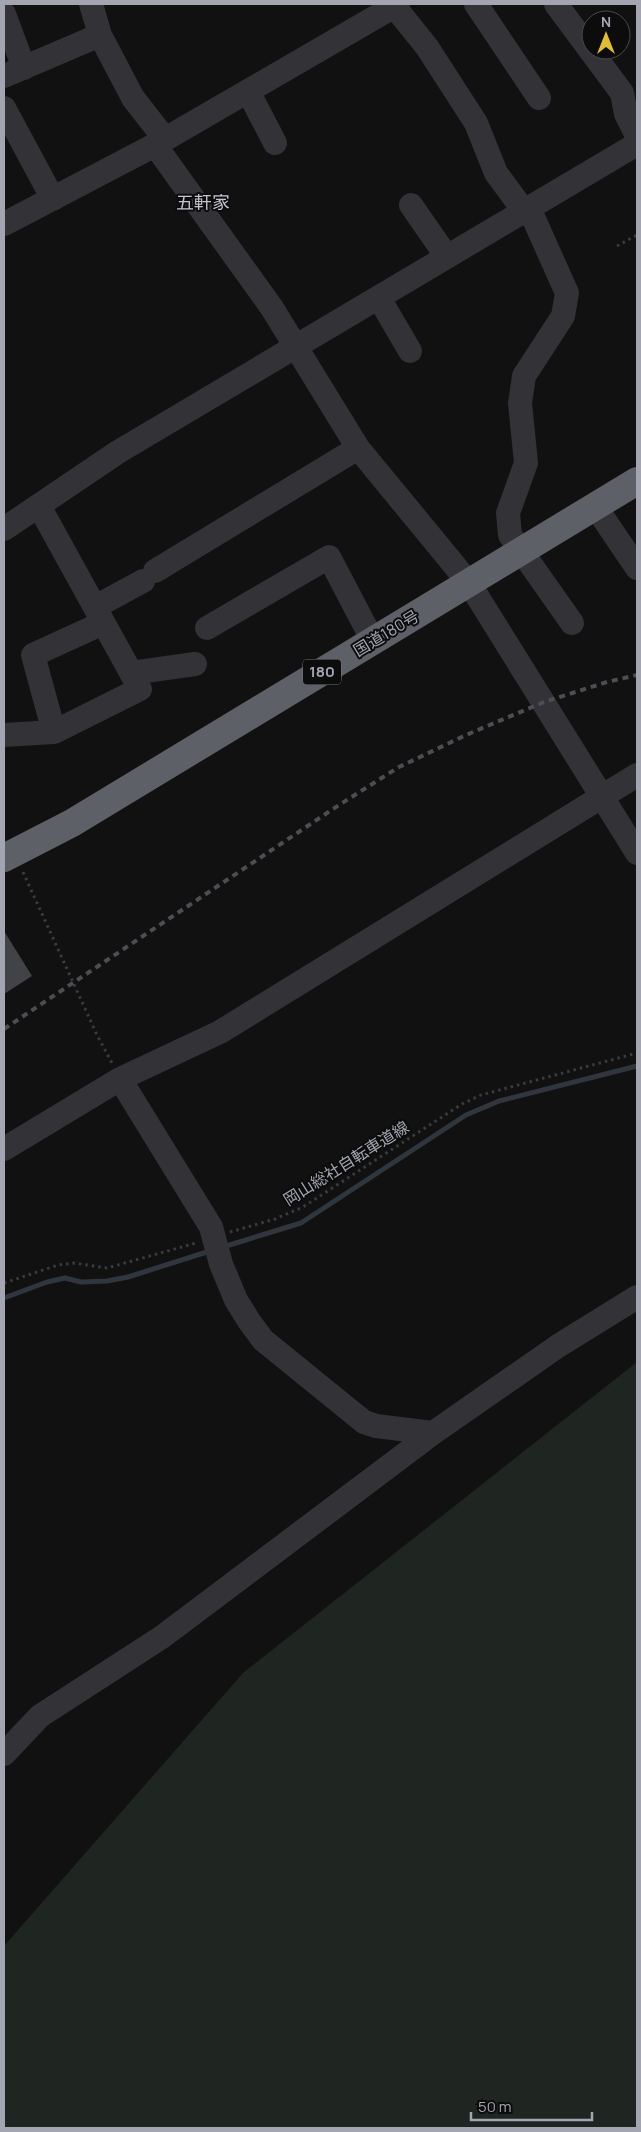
<svg xmlns="http://www.w3.org/2000/svg" width="641" height="2132" font-family="Manrope,'Noto Sans JP',sans-serif">
<style>
.green{fill:#1f2621}
.lines{fill:none;stroke-linecap:round;stroke-linejoin:round}
.stream{stroke:#2f363d;stroke-width:5}
.building{fill:#424347}
.path{stroke:#3a3b3f;stroke-width:3;stroke-dasharray:2.5 4;stroke-linecap:butt}
.minor{stroke:#323237;stroke-width:24}
.highway{stroke:#5e6067;stroke-width:28}
.rail{stroke:#4d4e53;stroke-width:4;stroke-dasharray:6 5;stroke-linecap:butt}
.labels{text-anchor:middle;stroke-width:4;stroke-linejoin:round;paint-order:stroke}
.shield{fill:#0c0c0d;stroke:#767880;stroke-width:1}
.shield-label{font-size:15px;font-weight:bold;fill:#a3a6b1}
.street-label{font-size:16px;fill:#a3a6b1;stroke:#0c0c0d}
.neighbourhood-label{font-size:18px;fill:#c4c5ce;stroke:#0c0c0d}
</style>
<rect width="100%" height="100%" fill="#111112"/>
<path class="green" d="M637 1362V2128H4V1946L243 1673Z"/>
<g class="lines">
<path class="stream" d="M223 1247 301 1223 466 1115 499 1101 637 1066
M4 1298 47 1282 65 1278 81 1282 107 1281 128 1277 210 1251"/>
</g>
<path class="building" d="M4 931 32 976 4 994Z"/>
<g class="lines">
<path class="path" d="M617 246 637 235
M23 872 97 1035 112 1063
M230 1232 275 1219 303 1207 462 1104 481 1095 637 1053
M4 1283 58 1265 74 1263 107 1268 196 1243"/>
<path class="minor" d="M91 4 100 35 133 98 165 139
M476 4 539 98
M556 4 622 93 626 114 637 136
M394 6 427 47 476 123 496 173 524 211
M4 14 24 68
M4 76 100 35
M248 91 275 143
M4 108 53 199
M155 145 272 308 358 448 469 583 637 853
M411 205 447 257
M529 208 567 293 563 316 524 376 520 403 526 463 508 513 510 535 572 623
M4 224 155 145 398 4
M379 298 410 351
M595 506 637 568
M4 529 118 452 637 144
M155 571 358 448
M95 607 143 581
M207 628 329 557 373 641
M131 673 195 664
M54 732 33 655 103 623
M4 735 54 732 140 689 39 506
M120 1079 211 1227 221 1264 236 1300 249 1321 263 1340 364 1422 376 1426 433 1433
M4 1149 120 1079 220 1032 637 775
M4 1754 40 1716 162 1637 433 1433 558 1346 637 1297"/>
<path class="highway" d="M4 858 72 823 637 481"/>
<path class="rail" d="M4 1029 339 805 399 767 466 735 544 702 607 682 637 675"/>
</g>
<g class="labels">
<rect class="shield" x="303" y="659.5" width="38" height="25" rx="4"/>
<g class="shield-label">
<text x="322" y="677">180</text>
</g>
<g class="street-label">
<text transform="translate(386 633) rotate(-31)" y="6">国道180号</text>
<text transform="translate(346 1163) rotate(-32)" y="6">岡山総社自転車道線</text>
</g>
<g class="neighbourhood-label">
<text x="203" y="209">五軒家</text>
</g>
</g>
<rect width="641" height="2132" fill="none" stroke="#a3a6b1" stroke-width="10"/>
<g transform="translate(606 35)"><circle r="24" fill="#0c0c0d" stroke="#484a4f"/>
<path d="M0-4L9 19L0 12L-9 19Z" fill="#e1bc3a"/>
<text y="-8" font-size="14" font-weight="bold" text-anchor="middle" fill="#a3a6b1">N</text>
</g>
<path d="M471 2112v8h121v-8" fill="none" stroke="#a3a6b1" stroke-width="2.5"/>
<text x="478" y="2112" font-size="15" fill="#a3a6b1" stroke="#0c0c0d" stroke-width="4" paint-order="stroke">50 m</text>
</svg>
